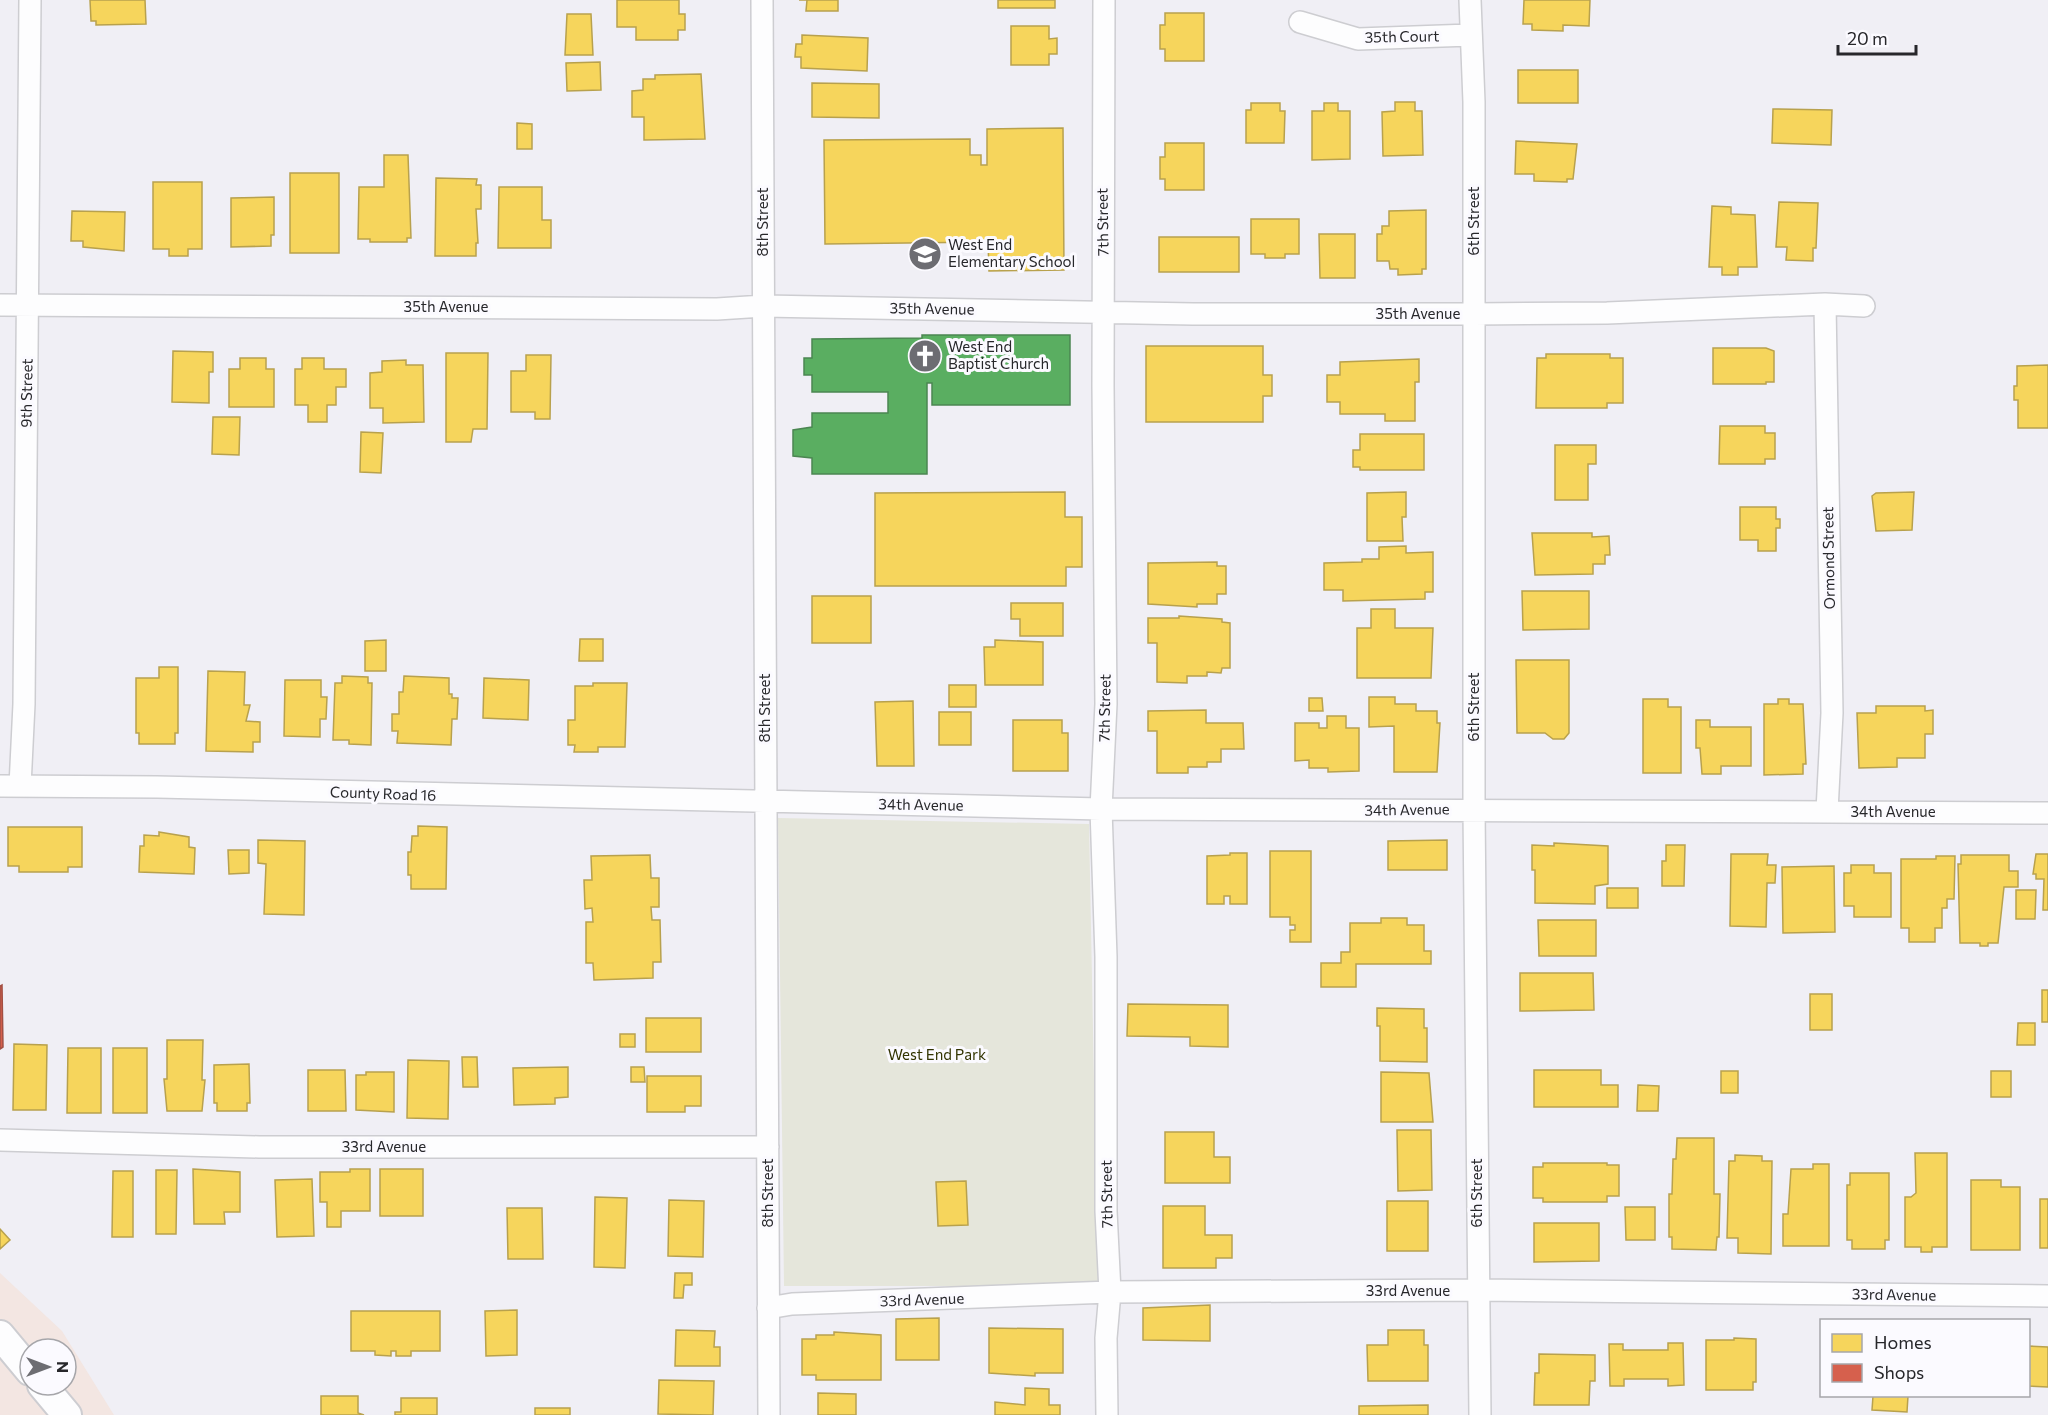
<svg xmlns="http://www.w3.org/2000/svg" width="2048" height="1415" font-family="Commissioner,sans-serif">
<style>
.commercial{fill:#f3e6e2;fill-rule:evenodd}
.green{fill:#e5e6db}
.homes{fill:#f6d55c;stroke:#b8a14d;stroke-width:1.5}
.shops{fill:#d6604d;stroke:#a24f43;stroke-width:1.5}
.public{fill:#5aae61;stroke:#4b8651;stroke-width:1.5}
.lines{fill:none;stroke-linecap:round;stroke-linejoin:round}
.street-casing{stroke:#cdcdd1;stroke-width:24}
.secondary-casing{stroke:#cdcdd1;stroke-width:32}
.street{stroke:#fdfdfe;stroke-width:21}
.secondary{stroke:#fdfdfe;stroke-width:28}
.labels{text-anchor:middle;stroke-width:6;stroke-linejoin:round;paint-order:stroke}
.street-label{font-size:15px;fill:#27272b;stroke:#fbfaff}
.poi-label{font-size:15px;fill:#27272b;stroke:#fbfaff;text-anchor:start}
.park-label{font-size:15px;fill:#323401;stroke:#fbfaff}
</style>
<rect width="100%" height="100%" fill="#f0eff5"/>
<path class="commercial" d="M0 1273 62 1331 114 1415H0ZM30 1349H66V1385H30Z"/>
<path class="green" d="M778 818 1089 824 1098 1286H784Z"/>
<path class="homes" d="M90 0H145L146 24 96 25V21H91Z
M617 0H679V14H685V30H678V40H636V27H617Z
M799 0H838V11H806L807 0Z
M998 0H1055V8H998Z
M1524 0H1590L1589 26 1563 25V31L1532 30V24H1523Z
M1165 13H1204V61H1165V49H1160V25H1165Z
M567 14H591L593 55H565Z
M1011 26H1049V39L1057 38V54H1049V65H1011Z
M802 35 868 38 867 71 801 68V57H795L796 44H802Z
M600 62 601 90 567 91 566 63Z
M1518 70H1578V103H1518Z
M701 74 705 139 644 140V117H632V91L643 90V79H655V75Z
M812 83 879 84V118L812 117Z
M1395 102H1415V111H1422L1423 155 1383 156 1382 112 1395 111Z
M1251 103H1280V111H1285L1284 143H1246V110H1251Z
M1324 103H1338V111H1350V159L1312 160V111H1324Z
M1773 109 1832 110 1831 145 1772 143Z
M517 123 532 124V149H517Z
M1063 128 1064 270 989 271 988 242 825 244 824 140 970 139V155H981V165H987V129Z
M1516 141 1577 144 1573 179H1567V182L1534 181V174H1515Z
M1165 143H1204V190H1165V179H1160V157H1165Z
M384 155H408L411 238H407V242H370V239H358L359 187H384Z
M290 173H339V253H290Z
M436 178 477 179 476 185H481V209H476L478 243H476V256H435Z
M153 182H202V249H188V256H169V249H153Z
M499 187H542V220H551V248H498Z
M274 197V235H271V246L231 247V198Z
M1779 202 1818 203 1816 248H1813V261L1786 260 1787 247H1776Z
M1712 206 1731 207V214L1755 215 1757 267H1738V275H1722V267H1709Z
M1426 210V269H1422V274L1398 275V269H1390L1389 261H1377V234H1382V226H1389V211Z
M72 211 125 212 124 251 83 247V241H71Z
M1251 219H1299V254H1285V258H1265V254H1251Z
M1319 234H1355V278H1320Z
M1159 237H1239V272H1159Z
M1146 346H1263V375H1272V396H1263V422H1146Z
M1713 348H1766L1774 351V382H1766V384H1713Z
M173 351 213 352V372H209V403L172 402Z
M446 353H488L487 429H473L471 442H446Z
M1546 354H1610V358H1623V403H1607V408H1536L1537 358H1546Z
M526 355H551L550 419H535V412H511V371H526Z
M240 358H266V369H274V407H229V369H240Z
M302 358H324V369H346V387H336V405H327V422H308V405H295V369H302Z
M1419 359V382H1415V421H1385V414H1340V402H1327V375H1340V362Z
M406 360V365H423L424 422 383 423V408H370V373L382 372V361Z
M2048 365V428H2018V400H2014V386H2017V366Z
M213 417H240L239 455 212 454Z
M1720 426H1765V433H1775V459H1765V464H1719Z
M361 432 383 433 381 473 360 472Z
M1360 434H1424V470H1360V467H1353V450H1360Z
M1555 445H1596V464H1588V500H1555Z
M1065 492V517H1082V567H1066V586H875V493Z
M1406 492V517H1402L1403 541H1367V493Z
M1914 492 1912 530 1876 531 1872 496 1876 493Z
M1740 507H1776V519H1780V528H1776V551H1758V540H1740Z
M1532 533H1592V537L1609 536 1610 555H1605V564H1593V574L1535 575Z
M1406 546V553L1433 552V592H1425V599L1343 601V590H1324V563L1362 562V559H1379V547Z
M1217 562V566H1226V594H1217V604H1197V607L1148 604V563Z
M1522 591H1589V629L1523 630Z
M812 596H871V643H812Z
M1011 603H1063V636H1020V619H1011Z
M1371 609H1395V628H1433L1431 678H1357V628H1371Z
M1179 616 1222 619V622L1230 623V668H1222L1221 673 1207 672V676H1187V683L1157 682V643H1148V618H1179Z
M580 639H603V661H579Z
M386 640V671H365V641Z
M995 640 1043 642V685H985L984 647H995Z
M1516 660H1569V733L1564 739H1553L1545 733H1517Z
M159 667H178V733H175V744H139V733H136V678H159Z
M208 671 245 672 244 705H250L246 721 260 722V742H253V752L206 751Z
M342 676 368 677V683H372L371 745 349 744V740H333L335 683H342Z
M404 676 449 678V694H452V698H458L457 719H452L451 745 397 743 398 731H392V714H399V692H403Z
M484 678 529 680 528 720 483 718Z
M285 680H321V697H327L326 719H320V737L284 736Z
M593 683H627L625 747H598V752H574L575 745H568V720H575V686H593Z
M949 685H976V707H949Z
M1369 697H1395V704H1416V711H1437V723H1440L1437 772H1394V726L1369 727Z
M1309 698H1322L1323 711H1309Z
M1643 699H1668V707H1681V773H1643Z
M1778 699H1789V704H1803L1806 764H1803V774L1764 775V704H1778Z
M913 701 914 766H877L875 702Z
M1876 706H1925V711L1933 710V734H1925V758H1897V767L1859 768 1857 713H1876Z
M1206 710V723H1243L1244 749H1221V762H1207V767H1188V773H1157V731H1148V711Z
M939 712H971V745H939Z
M1327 716H1346V728H1359V771L1328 772V768H1309V760L1295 761V723H1319V728H1327Z
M1013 720H1062V733H1068V771H1013Z
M1696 720H1710V727H1751V766H1721V774H1702L1700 748H1696Z
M418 826 447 827 446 889H411V875H408V852H411L412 836H418Z
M8 827H82V867H68V872H19V866H8Z
M159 832 189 837V847L195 848 194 874 139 872 140 846H144V835L159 836Z
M258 840 305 841 304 915 264 914 266 864 258 863Z
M1447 840V870H1388V841Z
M1554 843 1608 846V884L1595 886V904L1535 903V870H1532V845L1554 846Z
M1666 845H1685L1684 886H1662V861H1666Z
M228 850H249V873L229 874Z
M1270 851H1311V942H1290V930H1295V925H1290V917H1270Z
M1230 853H1247V904H1230V896H1224V904H1207V856L1230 855Z
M1731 854H1768L1767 865H1776L1775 883H1767L1766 927 1730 926Z
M2036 854H2048V910H2043L2044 879H2036V874H2033Z
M650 855 651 878H659V907H651L652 920H660L661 962H653V978L594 980 593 963H586V922H593L592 908 585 909 584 880H592L591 856Z
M1961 855H2009V871H2018V887H2004L1998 943H1988V946H1980V943H1960L1958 864H1961Z
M1936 856H1955L1954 899H1947V908H1942V928H1935V942H1909V928H1901V859H1936Z
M1851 865H1874V873H1891V917H1854V906H1844V873H1851Z
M1834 866 1835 932 1783 933 1782 867Z
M1607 888H1638V908H1607Z
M2016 890H2036L2035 919H2016Z
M1381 918H1407V925H1424V951H1431V964H1356V987H1321V963H1341V952H1350V923H1381Z
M1538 920H1596V956H1539Z
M1520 973H1593L1594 1010 1520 1011Z
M2042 990H2048V1022H2042Z
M1810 994H1832V1030H1810Z
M1128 1004 1228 1005V1047L1190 1046V1037L1127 1036Z
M1377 1008 1424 1009V1028H1427V1062L1380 1061V1026H1377Z
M646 1018H701V1052H646Z
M2018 1023H2035V1045H2017Z
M620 1034H635V1047H620Z
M167 1040H203L202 1080H205L202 1111H167L164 1079H167Z
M14 1044 47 1045 46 1110H13Z
M68 1048H101V1113H67Z
M113 1048H147V1113H113Z
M462 1057H477L478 1087H463Z
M408 1060 449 1061 448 1119 407 1118Z
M249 1064 250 1103H247V1111H217V1103H214V1065Z
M568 1067V1097L555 1098V1104L514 1105 513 1068Z
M631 1067H644L645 1082H631Z
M308 1070H345L346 1111H308Z
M1534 1070H1601V1085H1618V1107H1534Z
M1721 1071H1738V1093H1721Z
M1991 1071H2011V1097H1991Z
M366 1072H394V1112L356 1110V1075H366Z
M1381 1072 1429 1073 1433 1122H1381Z
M647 1076H701V1106H685V1112H647Z
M1638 1085 1659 1086 1658 1111H1637Z
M1397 1130H1431L1432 1190 1398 1191Z
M1165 1132H1214V1157H1230V1183H1165Z
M1677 1138H1714V1194H1720L1719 1237H1717L1716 1250 1672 1249V1237H1669V1194H1672L1673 1159H1676Z
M1915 1153H1947V1247H1932V1252H1921V1247H1905V1197H1911L1916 1193Z
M1735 1155 1762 1156V1161H1772L1771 1254 1738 1253V1238H1727L1729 1161H1735Z
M1543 1163H1607V1165H1619V1196H1607V1202H1543V1198H1533V1167H1543Z
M1813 1164H1829V1246H1783V1214H1788L1791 1169H1813Z
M193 1169 240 1172V1212H224L225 1224H194Z
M350 1169H370V1211H341V1227H327V1202H320V1172H350Z
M380 1169H423V1216H380Z
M156 1170H177L176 1234H156Z
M113 1171H133V1237H112Z
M1850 1173H1889V1240H1885V1249H1852V1240H1847V1185H1850Z
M312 1179 314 1236 277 1237 275 1180Z
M1971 1180H2001V1187H2020V1250H1971Z
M966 1181 968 1225 938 1226 936 1182Z
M595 1197 627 1198 625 1268 594 1267Z
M2040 1199H2048V1248H2040Z
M669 1200 704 1201 703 1257 668 1256Z
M1387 1201H1428V1251H1387Z
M1163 1206H1205V1235H1232V1258H1216V1268H1163Z
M1625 1207H1655V1240H1626Z
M507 1208H542L543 1259H508Z
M1534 1223H1599V1261L1534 1262Z
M0 1229 10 1240 0 1249Z
M675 1273H692V1285H684L683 1298H674Z
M1210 1305V1341L1143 1340V1308Z
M517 1310V1355L486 1356 485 1311Z
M351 1311H440V1351H411V1356H396V1351H391V1356L375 1355V1351H351Z
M939 1318V1360H896V1319Z
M989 1328 1063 1329V1373H1035V1376L989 1373Z
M676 1330 715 1331 714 1347H720V1366H675Z
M1388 1330H1424V1345H1428V1381H1368L1367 1345H1388Z
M834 1332 881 1335V1380H816V1375H802V1339H816V1335H834Z
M1734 1338 1756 1339V1382H1753V1390H1706V1340H1734Z
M1668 1343H1683L1684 1385 1668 1386V1379H1624V1386H1610L1609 1344H1623V1350H1668Z
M2028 1346 2048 1347V1387L2028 1386Z
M1539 1354 1595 1355V1381H1590L1589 1405H1534L1535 1373H1539Z
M659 1380 714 1381 713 1415 658 1414Z
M1025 1388 1049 1389V1405H1060V1415H995V1402L1025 1405Z
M818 1393 856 1394V1415H818Z
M321 1396H358V1413L364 1415H321Z
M1873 1396H1908L1907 1412 1872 1410Z
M401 1398H437V1415H395V1412H401Z
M1428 1405V1415H1359V1406Z
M535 1408H570V1415H535Z"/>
<path class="shops" d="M2 985 3 1047 0 1049V986Z"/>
<path class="public" d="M922 335H1070V405H932V383H927V474H812V458L793 456V430L812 427V413H888V392H812V375H804V358H812V339L922 338Z"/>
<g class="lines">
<g class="street-casing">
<path id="street" d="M762 0 769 1415
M1104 0 1103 386 1106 704 1101 809 1106 957V1211L1110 1292 1106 1338 1107 1415
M1470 0 1474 102V809L1480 1415
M1300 22 1358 39 1470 35
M1825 304 1832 713 1827 811
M0 305 717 309 764 306 1193 314H1474L1607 313 1825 304 1864 306
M0 786 157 787 1101 809 2048 813
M20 786 24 704 30 0
M0 1140 259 1147H768
M768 1308 792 1304 1110 1292 1477 1290 2048 1296"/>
</g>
<g class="secondary-casing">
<path id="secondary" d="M0 1335 30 1371
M42 1385 67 1415"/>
</g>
<use href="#street" class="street"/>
<use href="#secondary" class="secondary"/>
</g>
<defs>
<g id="school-disc" transform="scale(1.725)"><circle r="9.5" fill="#6d6d72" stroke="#fbfaff"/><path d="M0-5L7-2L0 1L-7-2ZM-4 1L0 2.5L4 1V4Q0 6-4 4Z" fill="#fff"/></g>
<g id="church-disc" transform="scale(1.725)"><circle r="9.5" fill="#6d6d72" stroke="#fbfaff"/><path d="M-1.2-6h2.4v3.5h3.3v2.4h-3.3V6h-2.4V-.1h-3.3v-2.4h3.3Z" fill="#fff"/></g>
</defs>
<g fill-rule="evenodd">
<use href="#school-disc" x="925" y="254"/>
<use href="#church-disc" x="925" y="356"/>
</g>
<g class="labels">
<g class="street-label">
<text transform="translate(1402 37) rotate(-1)" y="5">35th Court</text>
<text transform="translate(1474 221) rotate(-90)" y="5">6th Street</text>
<text transform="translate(763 222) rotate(-90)" y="5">8th Street</text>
<text transform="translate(1103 222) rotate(-91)" y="5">7th Street</text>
<text x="446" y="312">35th Avenue</text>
<text transform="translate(932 309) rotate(1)" y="5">35th Avenue</text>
<text x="1418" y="319">35th Avenue</text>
<text transform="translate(27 393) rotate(-89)" y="5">9th Street</text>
<text transform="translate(1829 558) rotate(-91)" y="5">Ormond Street</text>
<text transform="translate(1474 707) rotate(-90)" y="5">6th Street</text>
<text transform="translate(765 708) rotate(-90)" y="5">8th Street</text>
<text transform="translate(1105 708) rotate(-89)" y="5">7th Street</text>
<text transform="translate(383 794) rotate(2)" y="5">County Road 16</text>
<text transform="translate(921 805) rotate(1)" y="5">34th Avenue</text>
<text transform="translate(1407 810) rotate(-1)" y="5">34th Avenue</text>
<text x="1893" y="817">34th Avenue</text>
<text x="384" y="1152">33rd Avenue</text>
<text transform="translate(768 1193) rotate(-90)" y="5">8th Street</text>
<text transform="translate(1477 1193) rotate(-90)" y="5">6th Street</text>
<text transform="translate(1107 1194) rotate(-91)" y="5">7th Street</text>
<text x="1408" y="1296">33rd Avenue</text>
<text transform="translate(1894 1295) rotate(1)" y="5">33rd Avenue</text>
<text transform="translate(922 1300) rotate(-2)" y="5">33rd Avenue</text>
</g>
<g class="poi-label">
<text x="948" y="250">West End<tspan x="948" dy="17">Elementary School</tspan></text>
<text x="948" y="352">West End<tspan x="948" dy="17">Baptist Church</tspan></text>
</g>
<g class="park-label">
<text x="937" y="1060">West End Park</text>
</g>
</g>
<rect x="1820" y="1319" width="210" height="78" fill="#fbfaff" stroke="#a6a6aa" stroke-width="1.5"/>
<rect x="1832" y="1334" width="30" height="18" fill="#f6d55c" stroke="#a6a6aa" stroke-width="1.5"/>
<text x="1874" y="1349" font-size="18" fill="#27272b">Homes</text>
<rect x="1832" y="1364" width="30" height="18" fill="#d6604d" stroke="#a6a6aa" stroke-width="1.5"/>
<text x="1874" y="1379" font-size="18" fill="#27272b">Shops</text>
<g transform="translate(48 1367) rotate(90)"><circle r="28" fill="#fbfaff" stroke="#a6a6aa" stroke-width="1.5"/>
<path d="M0-4.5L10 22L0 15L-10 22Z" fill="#6d6d72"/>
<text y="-9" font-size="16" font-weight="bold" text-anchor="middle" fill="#27272b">N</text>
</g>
<path d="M1838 45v9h78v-9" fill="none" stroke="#27272b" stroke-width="3"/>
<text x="1847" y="45" font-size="18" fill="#27272b" stroke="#fbfaff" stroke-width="4.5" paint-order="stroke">20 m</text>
</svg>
